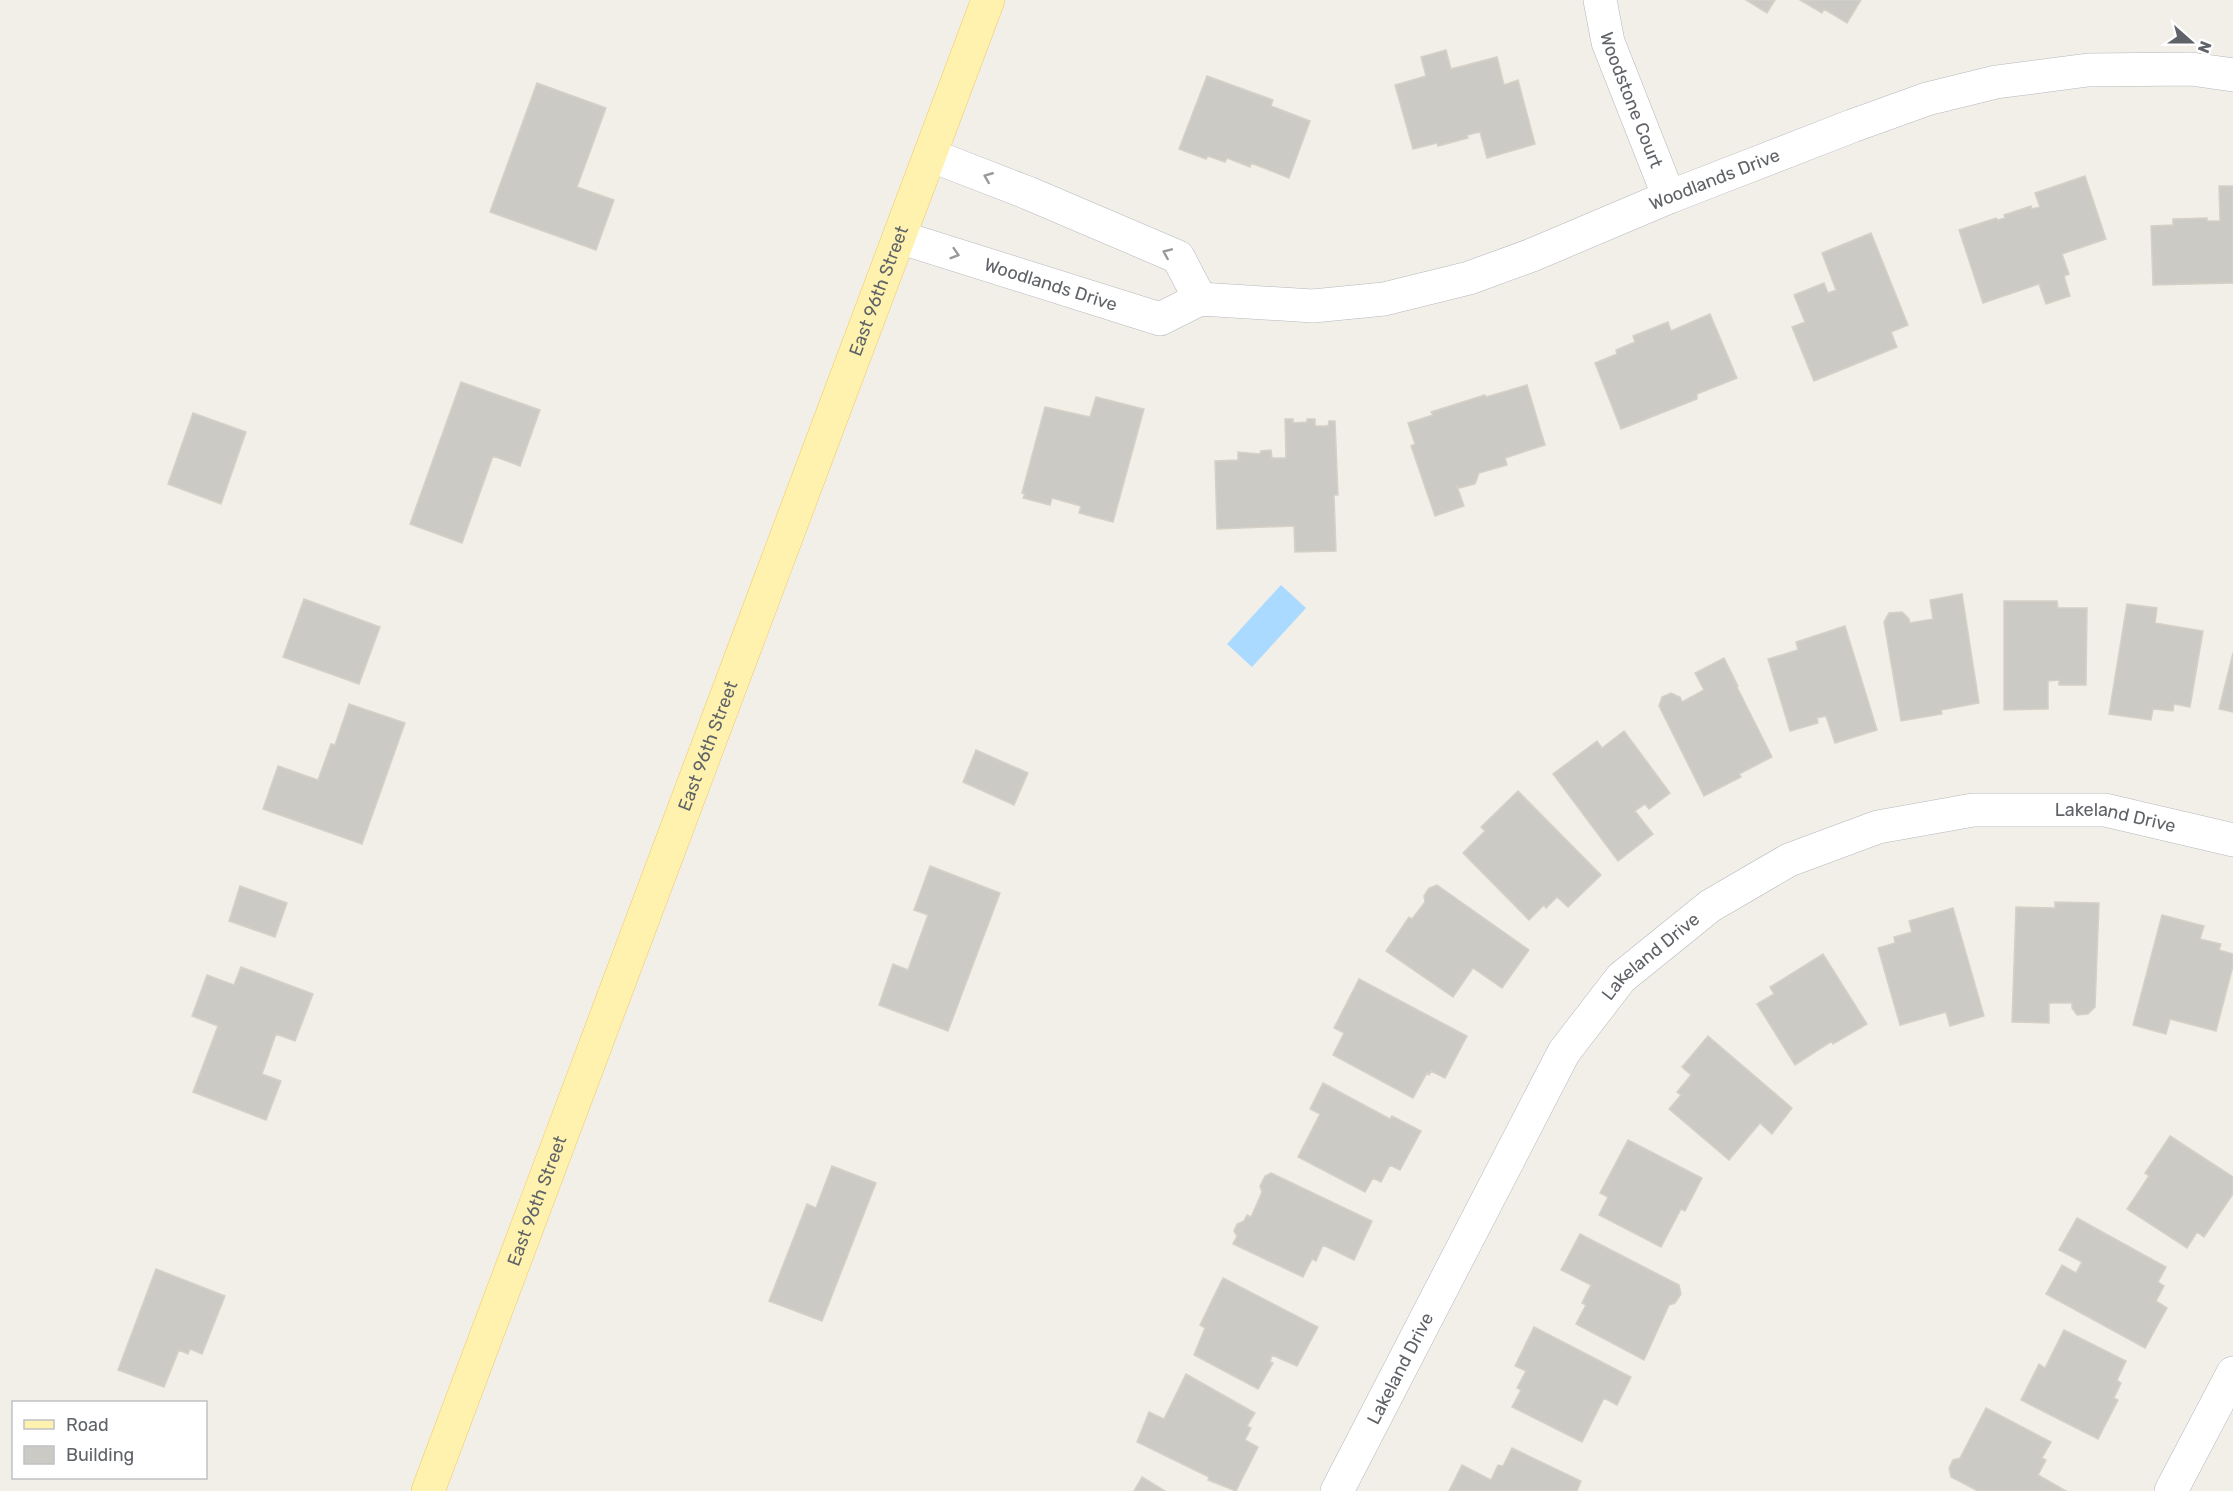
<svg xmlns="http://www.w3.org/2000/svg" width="2233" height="1491" font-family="Rubik,sans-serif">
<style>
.water{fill:#aadaff}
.building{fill:#cccac5;stroke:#d6d1c6;stroke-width:1.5}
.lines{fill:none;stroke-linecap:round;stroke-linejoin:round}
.street-casing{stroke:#b5b8bc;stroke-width:34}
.primary-casing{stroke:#f2c960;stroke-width:34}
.street{stroke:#fff;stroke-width:33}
.primary{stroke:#fff2af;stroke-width:33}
.oneway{stroke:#979a9d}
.labels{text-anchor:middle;stroke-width:4.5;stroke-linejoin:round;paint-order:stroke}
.street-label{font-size:18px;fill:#5f6368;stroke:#fff}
</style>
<rect width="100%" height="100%" fill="#f1efe8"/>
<path class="water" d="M1281 585 1306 608 1252 667 1227 644Z"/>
<path class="building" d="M1746 0H1775L1767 13Z
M1800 0H1861L1847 23 1824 9 1822 13Z
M1446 50 1451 69 1497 57 1504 85 1518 80 1535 144 1487 158 1480 132 1467 135 1468 138 1438 146 1437 143 1413 149 1395 85 1426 76 1421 57Z
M1207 76 1273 100 1271 106 1310 121 1289 178 1251 163 1250 167 1227 158 1225 162 1208 156 1206 159 1179 149Z
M537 83 606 108 577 187 614 200 596 250 490 212Z
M2085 176 2106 239 2062 254 2069 274 2064 276 2070 296 2046 304 2039 284 1983 303 1959 230 1996 218 1998 220 2005 218 2004 215 2031 206 2032 209 2040 207 2035 193Z
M2219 186H2233V283L2153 285 2151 226 2173 225V219L2207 218V221H2220Z
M1871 233 1908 325 1891 332 1897 347 1814 381 1792 327 1805 322 1794 295 1824 283 1828 293 1836 290 1822 253Z
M1710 314 1737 378 1697 394V399L1621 429 1595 363 1617 354 1616 350 1635 342 1633 336 1668 322 1671 331Z
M461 382 540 410 520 466 493 456 462 543 410 524Z
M1527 385 1545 445 1505 458 1507 465 1479 473 1475 484 1460 488 1457 486 1464 506 1435 516 1411 446 1415 444 1408 423 1433 415 1431 412 1485 395 1486 397Z
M1096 397 1144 409 1113 522 1079 513 1081 506 1052 498 1050 505 1023 498 1025 494 1022 493 1045 407 1090 417Z
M193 413 246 432 221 504 168 484Z
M1285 419H1293V423L1307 422V419H1315V426H1328L1329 421H1335L1338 495H1334L1336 551 1295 552 1294 526 1217 529 1215 461 1238 460V452L1260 454 1261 451 1271 450 1272 458H1286Z
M1962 594 1979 703 1941 710 1942 714 1901 721 1884 622 1889 613 1902 612 1909 619 1910 623 1933 619 1930 600Z
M304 599 380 627 359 684 283 657Z
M2004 601H2057L2058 608H2087L2086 685H2059V680L2048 681V709L2004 710Z
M2127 604 2157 608 2155 623 2203 631 2190 707 2174 704 2173 711 2153 709 2151 720 2109 714Z
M1845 626 1877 730 1835 743 1826 716 1817 718 1818 723 1790 731 1768 659 1798 650 1796 642Z
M2233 653V712L2219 709Z
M1724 658 1738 686 1737 687 1772 757 1739 774 1741 777 1704 796 1659 706 1662 697 1671 693 1680 697 1682 702 1704 690 1695 673Z
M349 704 405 723 362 844 263 809 278 766 318 780 331 744 335 745Z
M1624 731 1670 793 1649 809 1645 804 1635 811 1653 834 1618 861 1553 774 1597 741 1602 748Z
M976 750 1028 773 1014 805 963 782Z
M1518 791 1601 875 1568 907 1557 897 1546 908 1544 905 1529 920 1463 853 1485 831 1481 827Z
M930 866 1000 893 948 1031 879 1005 893 964 908 970 928 915 914 910Z
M1437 885 1529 950 1502 988 1473 968 1453 997 1386 951 1409 917 1412 919 1425 902 1424 896 1429 888Z
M240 886 287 903 275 937 229 921Z
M2055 902 2099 903 2095 1007 2088 1014 2077 1015 2072 1008V1003H2049V1023L2012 1022 2016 907 2055 908Z
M1953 908 1984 1016 1950 1026 1946 1012 1900 1025 1878 948 1895 943 1894 937 1912 932 1909 921Z
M2162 915 2204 926 2200 939 2221 944 2219 950 2233 954V966L2216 1031 2170 1019 2166 1034 2133 1025Z
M1823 954 1867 1024 1833 1044 1832 1041 1795 1065 1757 1004 1774 994 1770 987Z
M241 967 313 994 295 1041 276 1034 262 1074 281 1081 266 1120 193 1092 218 1026 192 1016 207 975 234 985Z
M1359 979 1467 1036 1445 1078 1431 1071 1429 1075 1427 1073 1413 1098 1333 1055 1344 1033 1334 1028Z
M1708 1036 1792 1108 1772 1134 1760 1123 1729 1160 1669 1109 1681 1095 1677 1092 1691 1075 1682 1067Z
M1323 1083 1390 1119 1392 1116 1421 1131 1400 1170 1390 1165 1381 1182 1373 1178 1365 1192 1298 1157 1320 1114 1310 1109Z
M2170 1136 2233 1177V1194L2204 1237 2197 1232 2187 1248 2127 1209 2149 1176 2145 1173Z
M1628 1140 1702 1178 1685 1211 1681 1209 1661 1247 1599 1215 1608 1197 1600 1193Z
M832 1166 876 1183 822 1321 769 1301 807 1204 816 1208Z
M1271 1173 1372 1221 1354 1260 1323 1245 1316 1261 1312 1259 1303 1277 1233 1244 1237 1236 1234 1231 1237 1224 1244 1221 1247 1215 1251 1217 1262 1192 1260 1186 1265 1176Z
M2077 1218 2166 1267 2158 1282 2164 1286 2156 1301 2167 1308 2145 1348 2046 1294 2062 1265 2076 1273 2082 1262 2059 1250Z
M1580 1234 1679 1285 1681 1294 1675 1303 1669 1305 1644 1360 1576 1324 1586 1305 1582 1303 1591 1285 1561 1270Z
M156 1269 225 1296 202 1354 190 1349 188 1354 179 1350 164 1387 118 1370Z
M1223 1278 1318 1327 1297 1366 1272 1355 1270 1362 1273 1363 1258 1389 1194 1355 1205 1328 1200 1325Z
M1534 1327 1631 1377 1617 1405 1604 1398 1582 1442 1512 1407 1521 1390 1517 1388 1526 1371 1515 1366Z
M2064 1330 2126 1361 2117 1380 2121 1383 2114 1398 2118 1400 2098 1439 2021 1400 2039 1364 2045 1368Z
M1186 1374 1255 1413 1247 1426 1251 1428 1245 1440 1258 1447 1236 1491 1208 1480 1209 1477 1137 1442 1149 1412 1164 1419Z
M1986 1408 2051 1442 2042 1458 2046 1460 2038 1475 2066 1491H1978L1951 1477 1949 1468 1953 1460 1960 1458Z
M1512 1448 1581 1481 1577 1491H1449L1462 1465 1491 1480 1498 1465 1503 1466Z
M1142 1477 1165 1491H1134Z"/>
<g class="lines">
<g class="street-casing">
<g id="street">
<path id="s1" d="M1600 0 1608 42 1669 197"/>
<path d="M930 155 1028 193 1178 257 1200 299"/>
<path id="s2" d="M899 237 1160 319 1200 299 1313 306 1384 299 1469 278 1532 255 1669 197 1852 126 1927 99 1996 82 2088 70 2191 69 2233 75"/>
<path id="s3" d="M1337 1491 1564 1052 1621 978 1710 906 1789 860 1878 827 1973 810H2105L2233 840"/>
<path d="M2171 1491 2233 1373"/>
</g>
</g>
<g class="primary-casing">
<g id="primary">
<path id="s4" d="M428 1491 988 0"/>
</g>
</g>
<use href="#street" class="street"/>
<use href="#primary" class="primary"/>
</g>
<defs><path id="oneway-chevron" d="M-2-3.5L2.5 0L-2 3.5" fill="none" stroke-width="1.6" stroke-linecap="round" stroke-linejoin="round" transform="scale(1.5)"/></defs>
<g class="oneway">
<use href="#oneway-chevron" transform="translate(988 177) rotate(-158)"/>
<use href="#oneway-chevron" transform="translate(1167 253) rotate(-157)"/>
<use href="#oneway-chevron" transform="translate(955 254) rotate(17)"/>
</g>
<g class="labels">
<g class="street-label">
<text dy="6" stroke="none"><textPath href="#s1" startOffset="105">Woodstone Court</textPath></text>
<text dy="6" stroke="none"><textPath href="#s2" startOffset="855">Woodlands Drive</textPath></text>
<text dy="6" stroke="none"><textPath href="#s2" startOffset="159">Woodlands Drive</textPath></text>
<text dy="6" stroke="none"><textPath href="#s4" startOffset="1282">East 96th Street</textPath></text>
<text dy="6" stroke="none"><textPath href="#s4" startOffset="796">East 96th Street</textPath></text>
<text dy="6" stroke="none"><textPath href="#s3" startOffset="1128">Lakeland Drive</textPath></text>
<text dy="6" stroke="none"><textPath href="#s3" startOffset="624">Lakeland Drive</textPath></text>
<text dy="6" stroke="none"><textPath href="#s4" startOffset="310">East 96th Street</textPath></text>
<text dy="6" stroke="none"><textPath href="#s3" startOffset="138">Lakeland Drive</textPath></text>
</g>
</g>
<rect x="12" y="1401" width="195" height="78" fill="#ffffff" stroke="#bfc1c3" stroke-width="1.5"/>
<rect x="24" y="1420" width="30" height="9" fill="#fff2af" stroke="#bfc1c3" stroke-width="1.5"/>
<text x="66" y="1431" font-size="18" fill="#5f6368">Road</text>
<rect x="24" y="1446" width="30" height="18" fill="#cccac5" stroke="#bfc1c3" stroke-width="1.5"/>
<text x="66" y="1461" font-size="18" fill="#5f6368">Building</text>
<g transform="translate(2191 42) rotate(111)" stroke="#ffffff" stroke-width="4.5" paint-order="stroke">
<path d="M0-4.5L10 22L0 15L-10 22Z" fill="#5f6368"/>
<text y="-9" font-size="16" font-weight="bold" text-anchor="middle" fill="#5f6368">N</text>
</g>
</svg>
